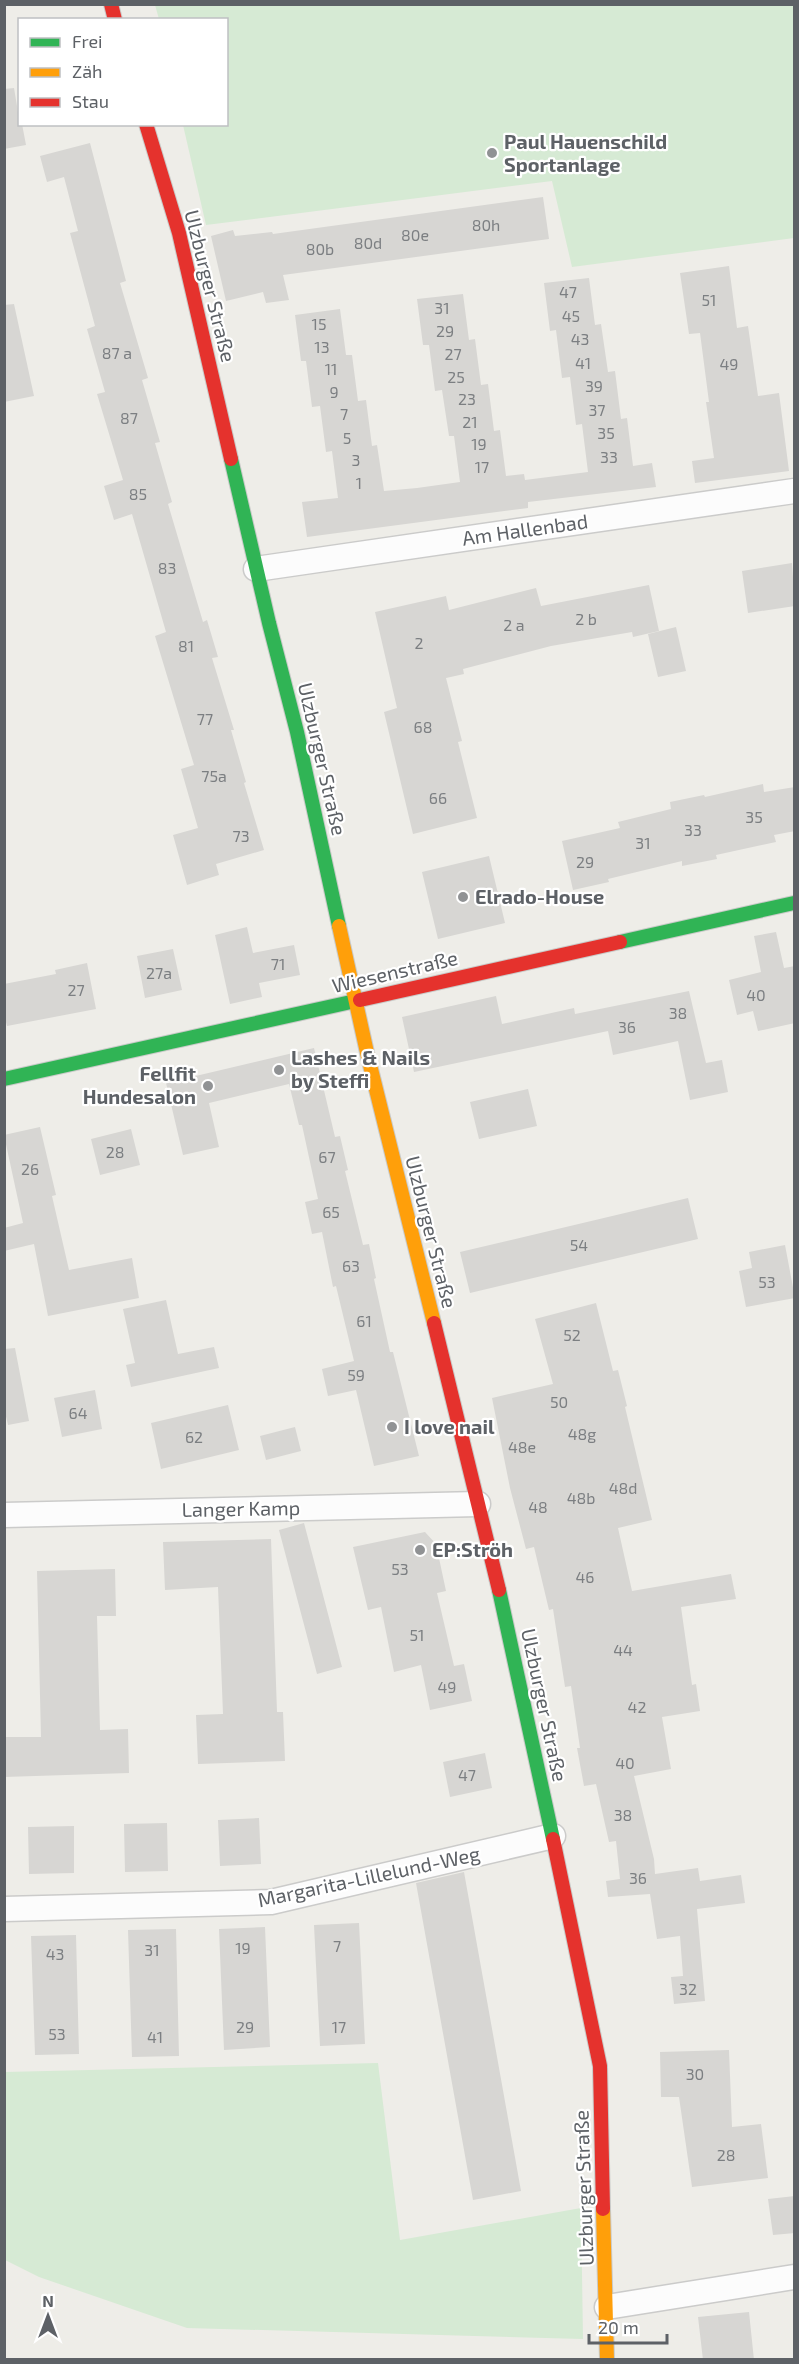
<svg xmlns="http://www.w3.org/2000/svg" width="799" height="2364" font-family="'Exo 2',sans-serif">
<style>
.green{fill:#d6ead4}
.building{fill:#d7d6d3}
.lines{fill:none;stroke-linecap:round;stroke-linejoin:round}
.street-casing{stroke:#cbcbca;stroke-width:27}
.fast-casing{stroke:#c9cac8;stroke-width:16}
.slow-casing{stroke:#c9cac8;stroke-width:16}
.jam-casing{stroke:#c9cac8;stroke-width:16}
.street{stroke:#fcfcfc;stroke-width:24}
.fast{stroke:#30b455;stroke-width:14}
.slow{stroke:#ff9f0a;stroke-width:14}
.jam{stroke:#e5322d;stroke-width:14}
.poi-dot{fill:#909294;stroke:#fff;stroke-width:2}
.labels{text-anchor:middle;stroke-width:4.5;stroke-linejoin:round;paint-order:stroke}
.number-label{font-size:16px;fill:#7c7f82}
.poi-label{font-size:20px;font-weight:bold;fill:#5d6166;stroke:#fff;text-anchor:start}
.street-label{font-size:20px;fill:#5d6166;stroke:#fff}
</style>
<rect width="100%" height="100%" fill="#eeede8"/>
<path class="green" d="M155 5H794V238L572 267 552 181 206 225 183 125 226 124V20L159 19Z
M378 2063 400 2240 581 2208 583 2339 187 2328 39 2277 5 2260V2072Z"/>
<path class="building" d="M14 88 20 124H22L26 145 4 149V89Z
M90 143 126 281 120 283 148 378 142 380 160 442 155 443 172 502 168 504 203 622 207 620 218 657 212 658 234 730H231L246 782 244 783 264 850 216 864 219 875 187 885 173 835 198 828 181 769 194 765 155 636 166 632 132 514 114 520 104 486 123 480 97 394 105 392 87 329 95 326 70 233 78 231 64 177 47 182 40 156Z
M543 197 549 239 283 275 289 300 266 303 263 292 226 301 211 236 233 230 235 236 272 232 273 234Z
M729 266 737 328 748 326 758 396 779 393 789 471 695 483 692 461 714 458 706 402H709L700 333 689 334 680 273Z
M589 278 595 325 601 324 608 372 615 371 621 419 627 418 633 466 652 463 656 487 528 502V508L307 537 302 502 338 498 332 451 326 452 320 406 312 407 306 361H301L295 315 340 309 346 355H352L358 401 366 400 372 446 377 445 384 491 417 488 460 482 454 436H449L442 390 435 391 429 345H423L417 299 463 294 469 340 475 339 481 385 488 384 494 431 500 430 506 476 524 474 525 480 588 472 582 424 576 425 570 377 562 378 556 330 550 331 544 283Z
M14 304 34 396 4 402V305Z
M792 563 795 606 748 613 742 571Z
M649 585 659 631 633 637 632 632 551 646 463 669 464 674 446 678 462 741 458 742 477 818 413 834 384 712 397 708 375 612 446 596 449 610 536 588 541 606Z
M676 627 686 671 658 677 648 634Z
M763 784 764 792 795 787V831L774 835 776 842 716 855 717 859 682 866V861L608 879 609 882 573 890 562 841 620 828 618 822 671 809 670 802 704 795 705 797Z
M489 856 505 923 438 939 422 872Z
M247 927 253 953 294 945 300 975 259 983 262 997 230 1004 215 935Z
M776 932 784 968 795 966V1023L758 1031 753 1011 737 1015 729 980 761 972 754 936Z
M173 949 182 990 145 998 137 956Z
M87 963 96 1009 7 1026 4 1014V984L56 974 55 970Z
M689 991 706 1063 722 1060 728 1092 690 1100 678 1041 613 1055 608 1031 414 1072 402 1017 496 996 502 1024 574 1008 575 1014Z
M314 1048 335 1137 340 1136 348 1170 345 1171 363 1245 369 1244 376 1278 374 1279 390 1352H393L419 1456 374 1466 356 1390 328 1396 322 1369 354 1361 336 1286 333 1287 322 1232 312 1234 305 1202 318 1199 302 1125H299L289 1084 209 1103 219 1147 183 1155 166 1083Z
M528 1089 537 1126 479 1139 470 1102Z
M40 1127 56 1195 52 1196 69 1270 132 1258 139 1298 48 1316 34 1244 4 1251V1228L23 1223 4 1135Z
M131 1129 140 1165 100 1175 91 1139Z
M688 1198 698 1239 470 1293 460 1252Z
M785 1245 795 1298 746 1307 739 1271 752 1268 749 1252Z
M166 1300 178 1354 214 1347 219 1368 131 1387 126 1365 135 1363 123 1309Z
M596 1303 613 1371 618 1370 627 1406 625 1407 652 1520 618 1528 632 1591 731 1574 736 1599 681 1607 692 1685 696 1684 700 1711 662 1717 671 1769 634 1776 654 1859 655 1874 698 1868 700 1881 741 1875 745 1903 697 1909 705 2001 674 2004 671 1977 683 1976 680 1936 657 1939 650 1894 608 1897 606 1881 620 1879 616 1841 609 1842 596 1784 584 1786 577 1748H580L571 1686 565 1687 553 1609 549 1610 534 1547 526 1549 510 1488 492 1398 553 1384 535 1319Z
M15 1348 29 1421 8 1425 4 1408V1349Z
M95 1390 102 1429 62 1437 54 1398Z
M228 1405 239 1450 161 1469 151 1423Z
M295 1427 301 1451 266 1460 260 1436Z
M304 1523 342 1667 317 1674 279 1530Z
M425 1532 436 1544 446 1591 437 1593 454 1666 464 1664 472 1701 430 1710 421 1665 394 1672 381 1607 368 1610 353 1547Z
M271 1539 277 1712H283L285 1761 198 1764 196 1715 223 1714 218 1587 165 1590 163 1542Z
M115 1569 116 1616H97L100 1730 128 1729 129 1773 4 1777V1737H41L37 1571Z
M485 1753 492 1788 450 1797 443 1762Z
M259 1818 261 1864 220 1866 218 1820Z
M167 1823 168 1871 125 1872 124 1824Z
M74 1826V1873L29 1874 28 1827Z
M464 1872 521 2191 473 2200 416 1883Z
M359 1923 365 2044 320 2046 314 1925Z
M265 1927 270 2047 224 2050 219 1929Z
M176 1929 179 2056 132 2057 128 1930Z
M76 1935 79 2054 35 2055 31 1936Z
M729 2050 732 2127 761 2124 768 2178 692 2187 679 2097H661L660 2052Z
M795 2196V2233L773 2235 768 2199Z
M749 2312 754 2360H703L698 2317Z"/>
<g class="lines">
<g class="street-casing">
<path id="street" d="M256 569 794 491
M4 1515 478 1504
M4 1909 271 1902 553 1836
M607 2307 794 2277"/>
</g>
<g class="fast-casing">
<path id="fast" d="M231 459 269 623 297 732 339 926
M620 942 794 903
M4 1079 360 1000
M499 1590 553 1839"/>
</g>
<g class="slow-casing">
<path id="slow" d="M339 926 368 1057 434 1323
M603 2209 607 2360"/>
</g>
<g class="jam-casing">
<path id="jam" d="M111 4 115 20
M146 124 179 233 231 459
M360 1000 620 942
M434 1323 499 1590
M553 1839 600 2066 603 2209"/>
</g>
<use href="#street" class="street"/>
<use href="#fast" class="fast"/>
<use href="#slow" class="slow"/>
<use href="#jam" class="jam"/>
</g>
<g class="poi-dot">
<circle cx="492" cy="153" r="6"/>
<circle cx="463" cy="897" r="6"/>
<circle cx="279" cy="1070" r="6"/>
<circle cx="208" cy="1086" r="6"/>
<circle cx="392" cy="1427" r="6"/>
<circle cx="420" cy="1550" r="6"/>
</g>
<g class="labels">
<g class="number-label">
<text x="486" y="231">80h</text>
<text x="415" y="241">80e</text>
<text x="368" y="249">80d</text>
<text x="320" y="255">80b</text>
<text x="568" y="298">47</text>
<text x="709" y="306">51</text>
<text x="442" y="314">31</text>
<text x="571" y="322">45</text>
<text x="319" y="330">15</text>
<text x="445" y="337">29</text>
<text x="580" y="345">43</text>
<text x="322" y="353">13</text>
<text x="117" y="359">87 a</text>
<text x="453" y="360">27</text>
<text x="583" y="369">41</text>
<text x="729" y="370">49</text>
<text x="331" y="375">11</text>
<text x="456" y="383">25</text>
<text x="594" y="392">39</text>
<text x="334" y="398">9</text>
<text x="467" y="405">23</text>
<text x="597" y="416">37</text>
<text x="344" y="420">7</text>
<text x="129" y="424">87</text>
<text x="470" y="428">21</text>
<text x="606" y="439">35</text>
<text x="347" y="444">5</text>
<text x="479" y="450">19</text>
<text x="609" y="463">33</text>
<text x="356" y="466">3</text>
<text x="482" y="473">17</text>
<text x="359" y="489">1</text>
<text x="138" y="500">85</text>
<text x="167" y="574">83</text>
<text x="586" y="625">2 b</text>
<text x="514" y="631">2 a</text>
<text x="419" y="649">2</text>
<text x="186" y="652">81</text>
<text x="205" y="725">77</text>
<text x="423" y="733">68</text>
<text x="214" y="782">75a</text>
<text x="438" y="804">66</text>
<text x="754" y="823">35</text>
<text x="693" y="836">33</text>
<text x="241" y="842">73</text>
<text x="643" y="849">31</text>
<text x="585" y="868">29</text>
<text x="278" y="970">71</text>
<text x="159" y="979">27a</text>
<text x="76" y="996">27</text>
<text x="756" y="1001">40</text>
<text x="678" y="1019">38</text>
<text x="627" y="1033">36</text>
<text x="115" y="1158">28</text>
<text x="327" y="1163">67</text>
<text x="30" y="1175">26</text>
<text x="331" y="1218">65</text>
<text x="579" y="1251">54</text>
<text x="351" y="1272">63</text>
<text x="767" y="1288">53</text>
<text x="364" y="1327">61</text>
<text x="572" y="1341">52</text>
<text x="356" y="1381">59</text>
<text x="559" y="1408">50</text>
<text x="78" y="1419">64</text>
<text x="582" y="1440">48g</text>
<text x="194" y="1443">62</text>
<text x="522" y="1453">48e</text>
<text x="623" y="1494">48d</text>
<text x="581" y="1504">48b</text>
<text x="538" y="1513">48</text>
<text x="400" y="1575">53</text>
<text x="585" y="1583">46</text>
<text x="417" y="1641">51</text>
<text x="623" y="1656">44</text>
<text x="447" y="1693">49</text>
<text x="637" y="1713">42</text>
<text x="625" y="1769">40</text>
<text x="467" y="1781">47</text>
<text x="623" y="1821">38</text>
<text x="638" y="1884">36</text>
<text x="337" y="1952">7</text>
<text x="243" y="1954">19</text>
<text x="152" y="1956">31</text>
<text x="55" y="1960">43</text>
<text x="688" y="1995">32</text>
<text x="245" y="2033">29</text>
<text x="339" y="2033">17</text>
<text x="57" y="2040">53</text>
<text x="155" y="2043">41</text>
<text x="695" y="2080">30</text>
<text x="726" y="2161">28</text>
</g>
<g class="poi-label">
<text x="504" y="149">Paul Hauenschild<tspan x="504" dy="23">Sportanlage</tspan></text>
<text x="475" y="904">Elrado-House</text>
<text x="291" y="1065">Lashes &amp; Nails<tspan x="291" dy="23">by Steffi</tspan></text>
<text x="196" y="1081" text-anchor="end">Fellfit<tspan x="196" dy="23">Hundesalon</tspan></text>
<text x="404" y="1434">I love nail</text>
<text x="432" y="1557">EP:Ströh</text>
</g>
<g class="street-label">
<text transform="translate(210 286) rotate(76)" y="7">Ulzburger Straße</text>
<text transform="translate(525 530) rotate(-8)" y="7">Am Hallenbad</text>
<text transform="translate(322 759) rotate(77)" y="7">Ulzburger Straße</text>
<text transform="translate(395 972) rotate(-13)" y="7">Wiesenstraße</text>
<text transform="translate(431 1232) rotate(76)" y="7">Ulzburger Straße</text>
<text transform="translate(241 1509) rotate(-1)" y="7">Langer Kamp</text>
<text transform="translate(544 1705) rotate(78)" y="7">Ulzburger Straße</text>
<text transform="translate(369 1877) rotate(-12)" y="7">Margarita-Lillelund-Weg</text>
<text transform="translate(584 2188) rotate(-92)" y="7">Ulzburger Straße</text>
</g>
</g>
<rect width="799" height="2364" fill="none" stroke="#5d6166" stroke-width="12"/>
<rect x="18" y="18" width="210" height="108" fill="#ffffff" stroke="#bec0c2" stroke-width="1.5"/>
<rect x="30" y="38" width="30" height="9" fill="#30b455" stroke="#bec0c2" stroke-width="1.5"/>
<text x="72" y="48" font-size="18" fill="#5d6166">Frei</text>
<rect x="30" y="68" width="30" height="9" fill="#ff9f0a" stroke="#bec0c2" stroke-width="1.5"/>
<text x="72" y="78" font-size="18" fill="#5d6166">Zäh</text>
<rect x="30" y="98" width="30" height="9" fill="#e5322d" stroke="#bec0c2" stroke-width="1.5"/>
<text x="72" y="108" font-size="18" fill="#5d6166">Stau</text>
<g transform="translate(48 2316)" stroke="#ffffff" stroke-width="4.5" paint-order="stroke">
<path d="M0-4.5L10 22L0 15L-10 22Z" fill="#5d6166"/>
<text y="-9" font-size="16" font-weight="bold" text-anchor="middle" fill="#5d6166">N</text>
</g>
<path d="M589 2334v9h78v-9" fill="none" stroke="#5d6166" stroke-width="3"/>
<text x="598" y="2334" font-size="18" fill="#5d6166" stroke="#ffffff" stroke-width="4.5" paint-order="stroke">20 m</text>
</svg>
